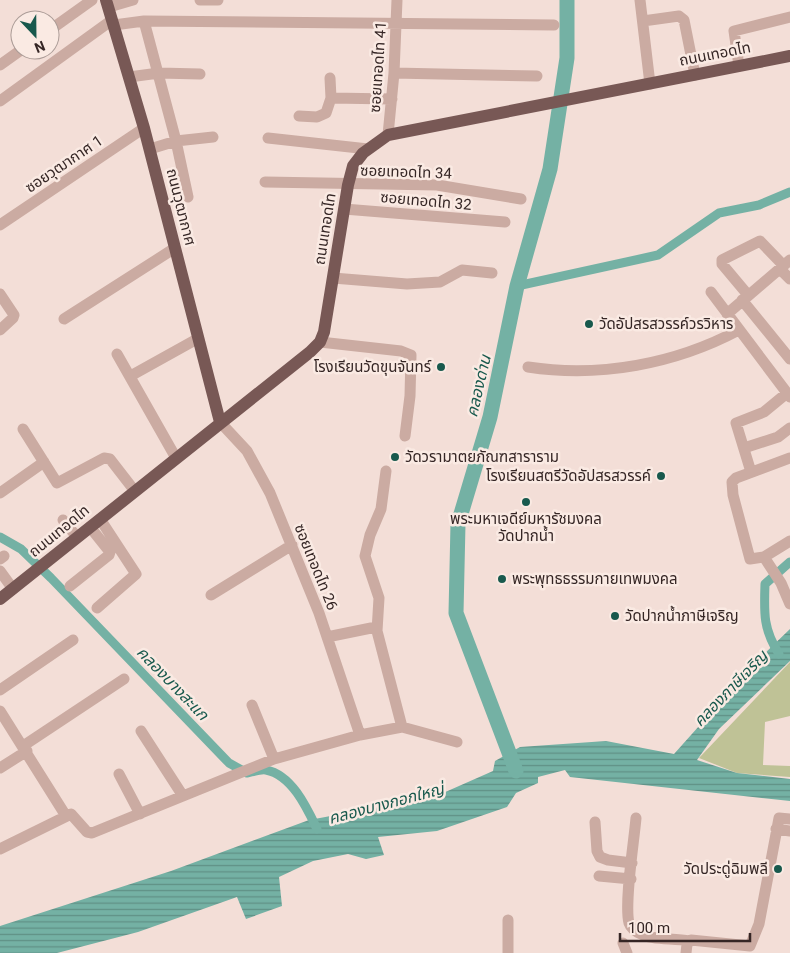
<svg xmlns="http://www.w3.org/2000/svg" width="790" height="953" font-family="Roboto,'Noto Sans Thai',sans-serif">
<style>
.grass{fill:#bfc296}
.water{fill:url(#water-rules)}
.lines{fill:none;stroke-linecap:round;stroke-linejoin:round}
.canal{stroke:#74b1a4;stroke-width:9}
.river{stroke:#74b1a4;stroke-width:15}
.minor{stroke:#cbaba2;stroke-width:11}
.major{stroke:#785855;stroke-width:12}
.poi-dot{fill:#18594d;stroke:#faeae3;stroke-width:2}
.labels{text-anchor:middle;stroke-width:5;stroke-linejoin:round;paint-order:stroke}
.street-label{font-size:15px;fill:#352625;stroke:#faeae3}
.poi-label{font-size:15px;fill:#352625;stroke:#faeae3;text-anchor:start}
.water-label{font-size:16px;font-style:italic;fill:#18594d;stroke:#faeae3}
</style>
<defs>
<pattern id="water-rules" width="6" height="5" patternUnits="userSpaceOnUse" patternTransform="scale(1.25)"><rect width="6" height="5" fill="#74b1a4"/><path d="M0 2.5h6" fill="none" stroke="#609085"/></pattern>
</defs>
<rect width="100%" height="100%" fill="#f3ded7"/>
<path class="grass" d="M790 662V716L765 722 763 765 790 766V777L737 773 699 758Z"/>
<path class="water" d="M790 629V661L719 729 697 760 737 773 790 779V801L570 777 565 770 538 777V783L516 793 507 807 437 831 378 837 384 855 366 859 348 854 313 861 279 877 282 906 246 919 237 897 138 932 57 953H0V926L171 871 309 820 434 797 493 771 495 761 520 747 606 741 674 754 759 659Z"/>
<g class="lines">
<path class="canal" d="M517 286 658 255 719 213 759 205 790 192
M0 537 21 549 51 578 229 763 247 773C252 772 261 769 266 770 292 775 307 808 317 829
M779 654C763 629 764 613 765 584L790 562"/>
<path class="river" d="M516 771 456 613 458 524 490 417 517 286 550 169 567 58V0"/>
<path class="minor" d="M200 0H218
M640 0 650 84
M109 7 133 0
M144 21 176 141 188 197
M643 21 679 16 684 20 695 75
M114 25 144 21 554 25
M50 30 92 0
M0 65 21 50
M739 66 734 31 790 17
M394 73 537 76
M129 77 159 73 200 74
M331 98 392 99
M0 101 112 20
M299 116 317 117 326 113 331 98 330 78
M388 135 394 73 397 0
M268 138 368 149
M150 149 176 141 213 137
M265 182 437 185 521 199
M344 209 505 222
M0 225 144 128
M781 270 790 279
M333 278 407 284 440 282 462 270 492 273
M711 292 790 397
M0 294 14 315 13 318 0 330
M748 295 722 264V260L760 241 784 266
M742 300 790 359
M727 314 790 260
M64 319 175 248
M320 342 401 351 411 355 410 396 405 436
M117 354 176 458
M528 367C600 378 675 364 739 330
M134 374 197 339
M220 422 247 451 270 493 319 613 360 735
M23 429 57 483 104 458 110 459 134 490
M744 448 778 437 790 428
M386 471 381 509 370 535 365 556 379 598 377 631 402 727
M751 472 736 423 764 412 787 393
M0 493 44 462
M63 520 77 537
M790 541 764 557 781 583 790 604
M764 557 750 559 733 495 732 482 736 478 790 458
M0 559 4 556
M0 571 13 589
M70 586 109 555 110 552 90 527
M211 595 292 545
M97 608 136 574 100 519
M327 637 376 627
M0 690 73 640
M252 705 274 759
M0 711 66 816
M141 731 183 796
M23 746 124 679
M0 768 27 751
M119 774 140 814
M636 818C634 842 624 903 629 923 631 929 638 933 643 935 653 940 676 938 689 941
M595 822 597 851 600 857 608 860 632 863
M776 829 790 831
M0 849 71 814 87 832 92 833 274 759 360 735 402 727 457 742
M599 876 631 879
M623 943 627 953
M508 953V920
M686 953 687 944 691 940 750 946 759 924 779 818 790 819"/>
<path class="major" d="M106 0 144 128 220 422
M0 599 310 352 320 342 324 332 348 185 353 166 363 153 388 135 790 56"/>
</g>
<g class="poi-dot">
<circle cx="589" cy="324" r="5"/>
<circle cx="441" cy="367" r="5"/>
<circle cx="395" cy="457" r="5"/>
<circle cx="661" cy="476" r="5"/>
<circle cx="526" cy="502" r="5"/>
<circle cx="502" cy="579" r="5"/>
<circle cx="615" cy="616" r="5"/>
<circle cx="778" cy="869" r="5"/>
</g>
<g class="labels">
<g class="street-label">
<text transform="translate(715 54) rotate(-11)" y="5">ถนนเทอดไท</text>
<text transform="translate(378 67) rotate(-86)" y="5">ซอยเทอดไท 41</text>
<text transform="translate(64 164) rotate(-34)" y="5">ซอยวุฒากาศ 1</text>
<text transform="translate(406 172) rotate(2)" y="5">ซอยเทอดไท 34</text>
<text transform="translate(426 201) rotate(5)" y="5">ซอยเทอดไท 32</text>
<text transform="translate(181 207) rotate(76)" y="5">ถนนวุฒากาศ</text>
<text transform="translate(325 229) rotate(-81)" y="5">ถนนเทอดไท</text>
<text transform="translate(59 531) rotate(-39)" y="5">ถนนเทอดไท</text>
<text transform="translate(316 567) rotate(68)" y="5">ซอยเทอดไท 26</text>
</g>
<g class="poi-label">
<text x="599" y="329">วัดอัปสรสวรรค์วรวิหาร</text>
<text x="431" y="372" text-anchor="end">โรงเรียนวัดขุนจันทร์</text>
<text x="405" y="462">วัดวรามาตยภัณฑสาราราม</text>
<text x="651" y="481" text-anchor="end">โรงเรียนสตรีวัดอัปสรสวรรค์</text>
<text x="526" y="524" text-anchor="middle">พระมหาเจดีย์มหารัชมงคล<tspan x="526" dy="17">วัดปากน้ำ</tspan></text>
<text x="512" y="584">พระพุทธธรรมกายเทพมงคล</text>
<text x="625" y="621">วัดปากน้ำภาษีเจริญ</text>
<text x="768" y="874" text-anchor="end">วัดประดู่ฉิมพลี</text>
</g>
<g class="water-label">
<text transform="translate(478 386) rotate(-77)" y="6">คลองด่าน</text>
<text transform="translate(173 683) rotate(46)" y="6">คลองบางสะแก</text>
<text transform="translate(730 688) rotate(-46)" y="6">คลองภาษีเจริญ</text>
<text transform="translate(386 803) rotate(-15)" y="6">คลองบางกอกใหญ่</text>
</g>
</g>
<g transform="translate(35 35) rotate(158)"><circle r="24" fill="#faeae3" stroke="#ab9c97"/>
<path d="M0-4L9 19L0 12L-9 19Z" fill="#18594d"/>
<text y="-8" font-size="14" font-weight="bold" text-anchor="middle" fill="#352625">N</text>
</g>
<path d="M620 933v8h130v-8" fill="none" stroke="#352625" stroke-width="2.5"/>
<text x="628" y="933" font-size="15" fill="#352625" stroke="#faeae3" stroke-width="4" paint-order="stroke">100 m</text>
</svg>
